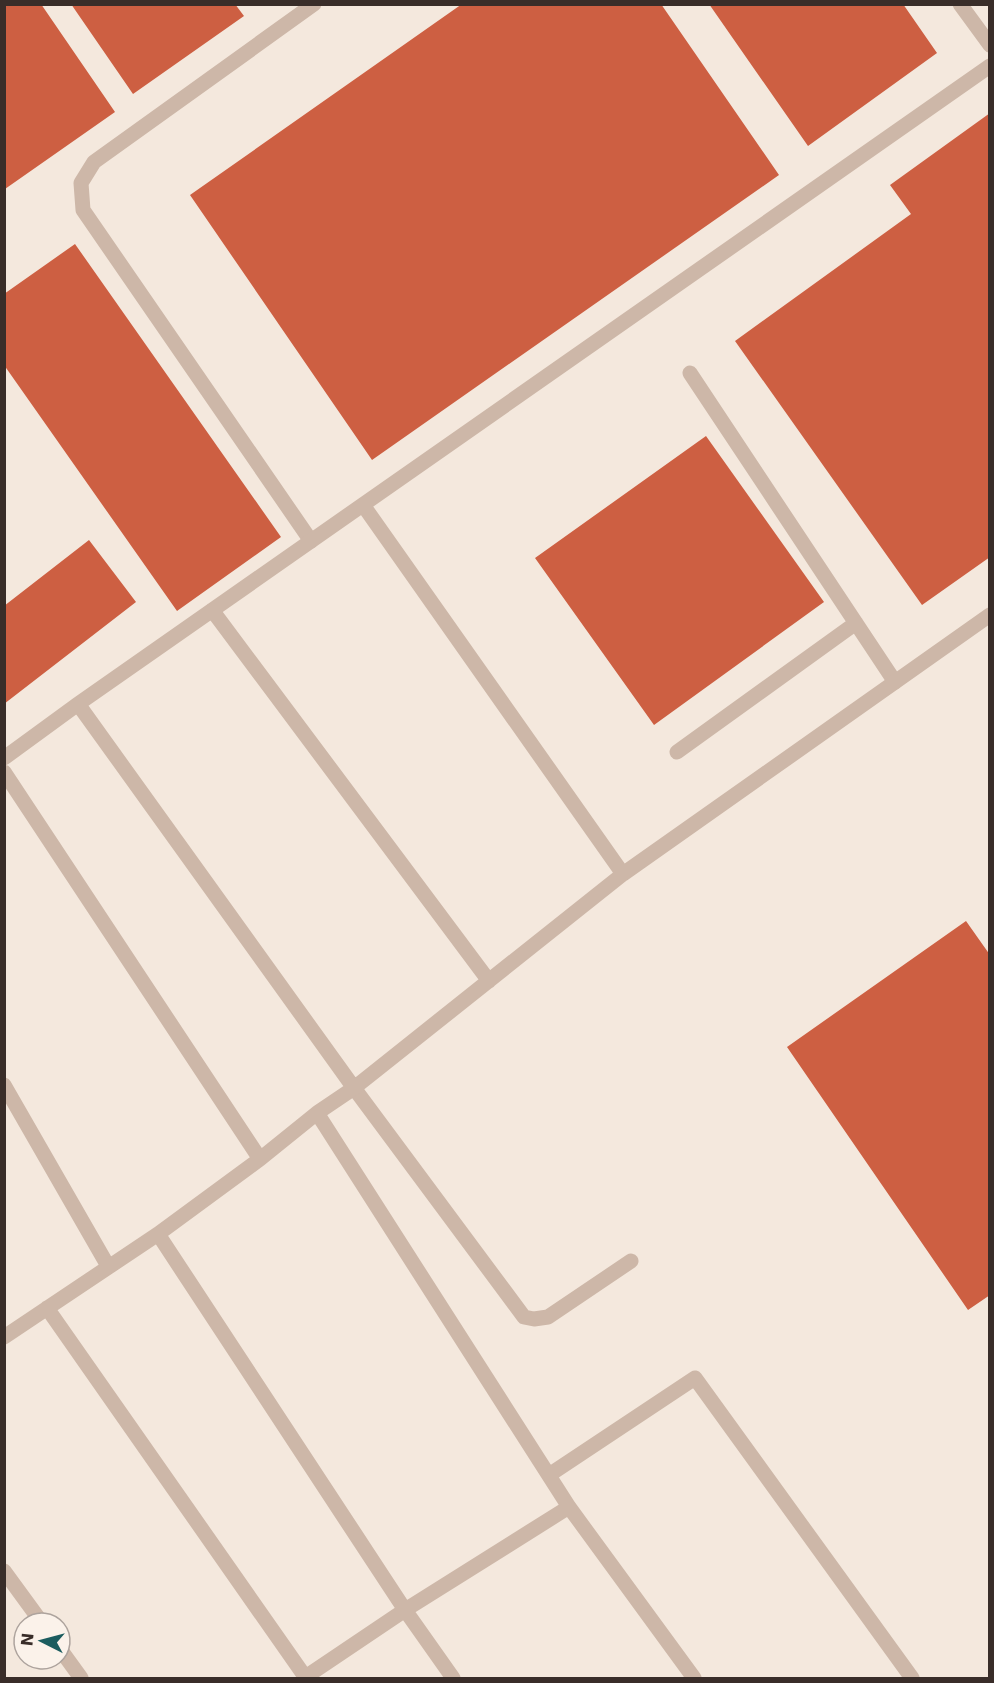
<svg xmlns="http://www.w3.org/2000/svg" width="994" height="1683" font-family="'DejaVu Sans',sans-serif">
<style>
.building{fill:#cd5f42}
.lines{fill:none;stroke-linecap:round;stroke-linejoin:round}
.service{stroke:#cdb7a8;stroke-width:15}
.minor{stroke:#cdb7a8;stroke-width:15}
</style>
<rect width="100%" height="100%" fill="#f4e8dd"/>
<path class="building" d="M4 4H41L115 112 5 189Z
M71 4H235L244 16 133 94Z
M462 4H661L779 175 372 460 190 195Z
M709 4H903L937 53 808 146Z
M990 113V557L922 605 735 341 911 214 890 185Z
M75 244 281 537 177 611 4 365V294Z
M706 436 824 602 654 725 535 558Z
M89 540 136 602 4 704V606Z
M966 921 990 955V1295L968 1310 787 1047Z"/>
<g class="lines">
<path class="service" d="M960 4 990 45
M690 373 895 682
M311 541 83 210 81 183 94 162 314 4
M677 752 856 623
M354 1088 524 1317 534 1319 548 1317 631 1261"/>
<path class="minor" d="M363 505 623 874
M212 610 489 981
M78 704 354 1088
M4 758 78 704 990 66
M4 772 260 1159
M4 1085 108 1266
M317 1113 569 1507 694 1678
M158 1234 405 1610 453 1678
M47 1308 306 1678
M4 1337 158 1234 260 1159 317 1113 354 1088 623 874 990 615
M549 1475 695 1378 912 1678
M4 1571 42 1623
M60 1649 81 1678
M304 1678 405 1610 569 1507"/>
</g>
<rect width="994" height="1683" fill="none" stroke="#392d29" stroke-width="12"/>
<g transform="translate(42 1641) rotate(276)"><circle r="28" fill="#fbf2ea" stroke="#ada39d" stroke-width="1.5"/>
<path d="M0-4.5L10 22L0 15L-10 22Z" fill="#1b5c5e"/>
<text y="-9" font-size="16" font-weight="bold" text-anchor="middle" fill="#392d29">N</text>
</g>
</svg>
